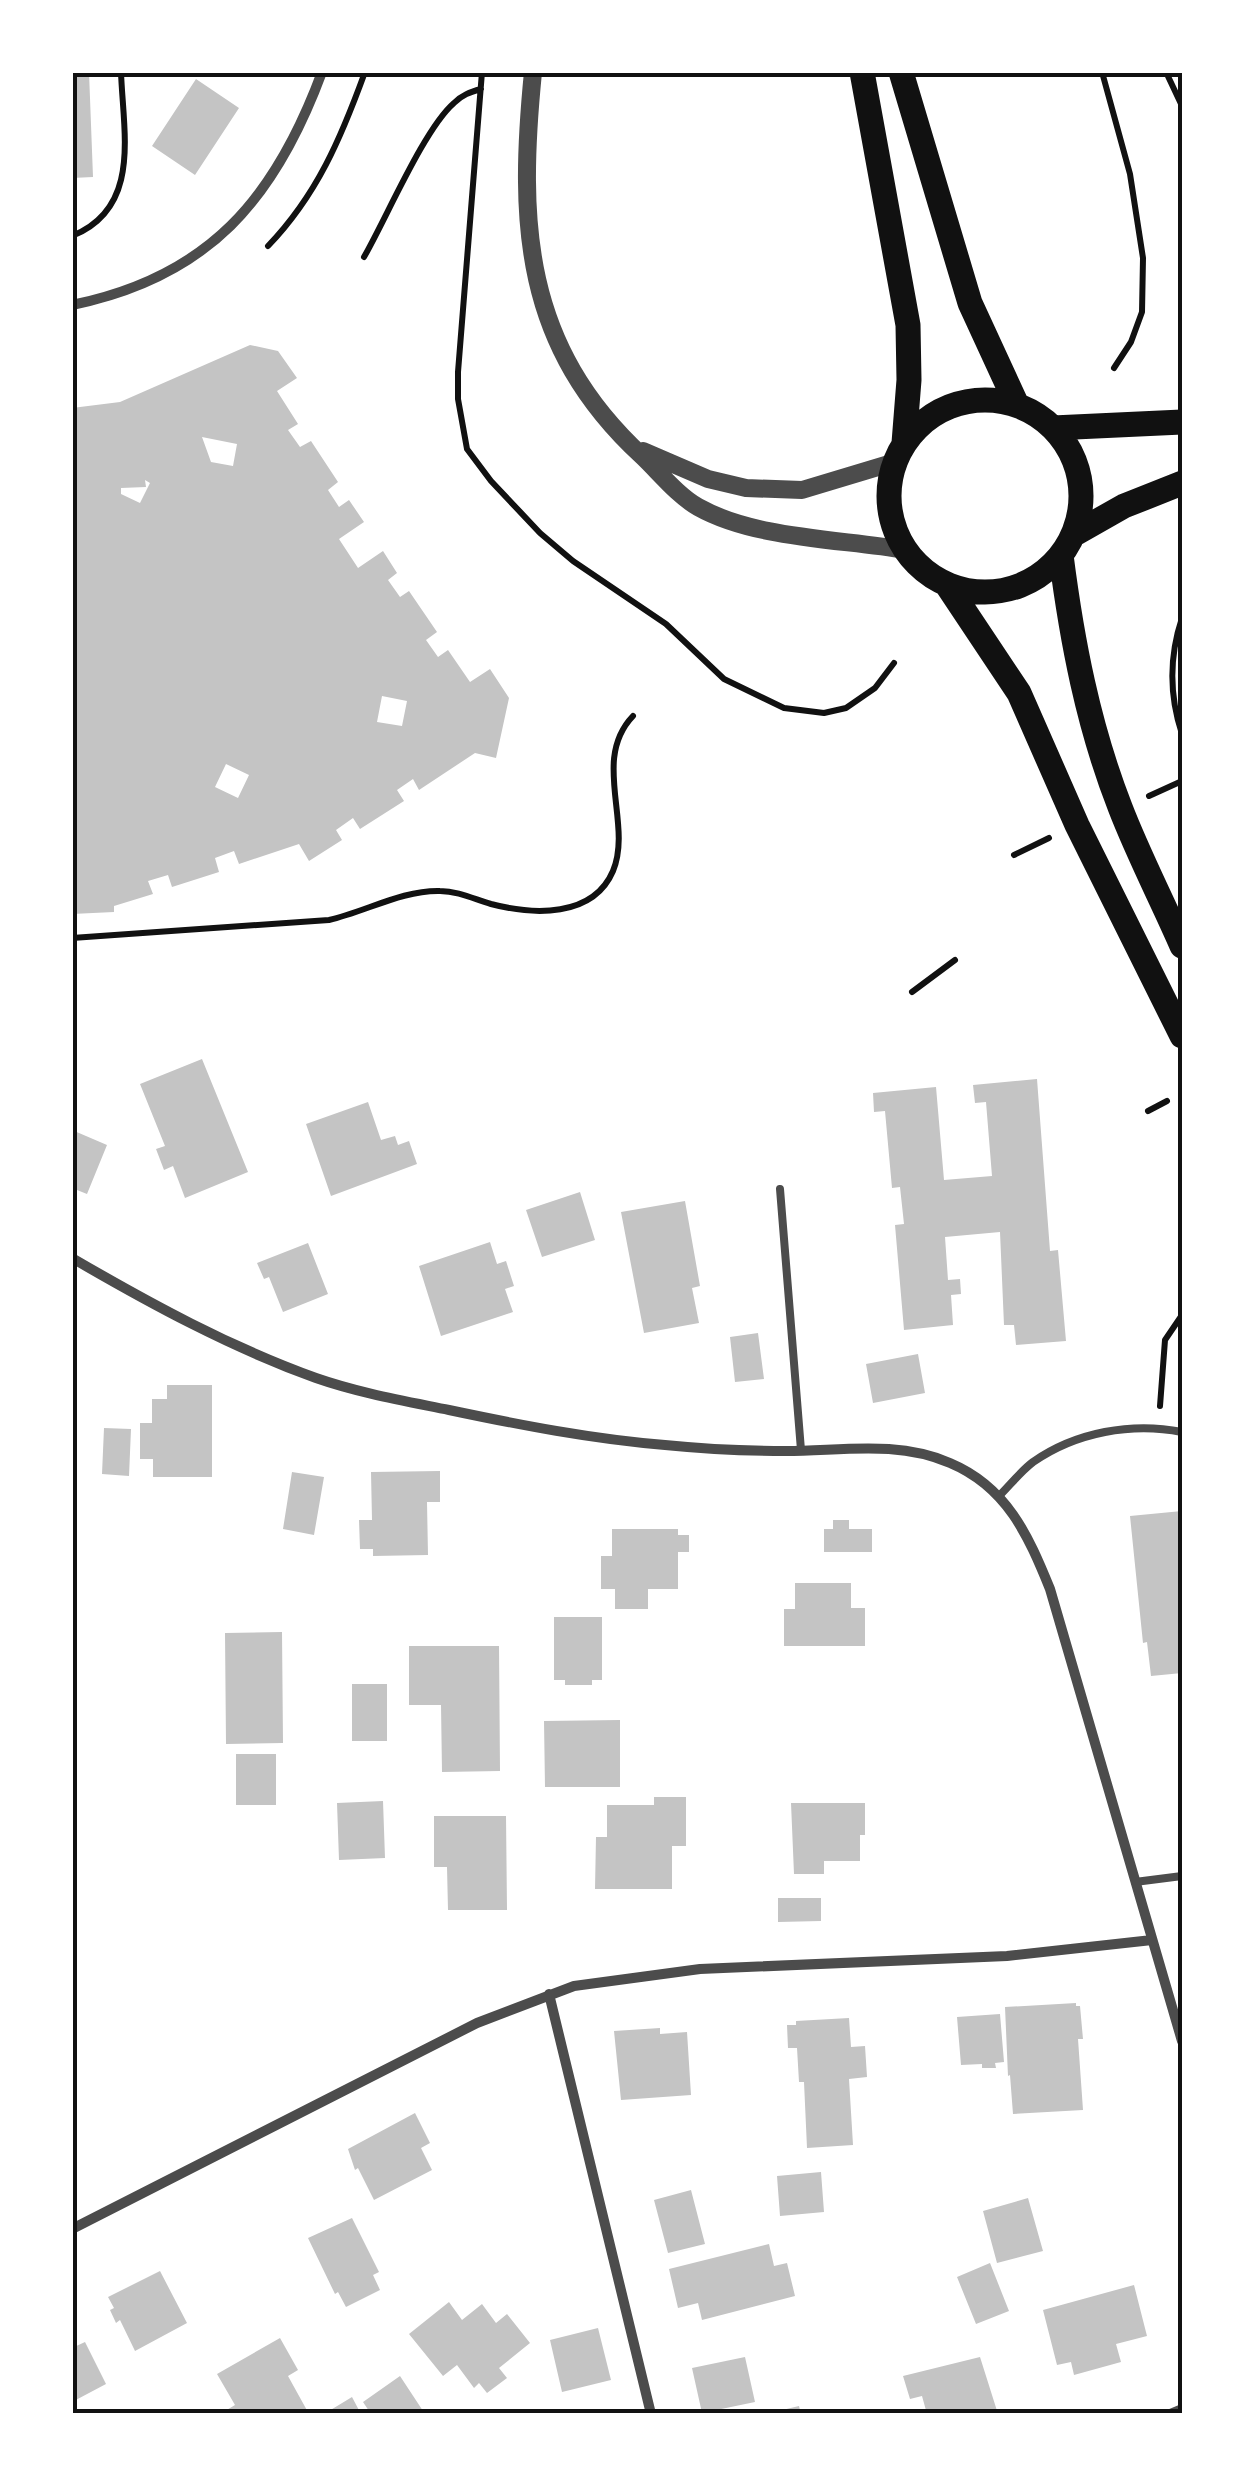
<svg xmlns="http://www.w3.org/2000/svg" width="1255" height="2486" font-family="'DejaVu Sans',sans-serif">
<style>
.building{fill:#c4c4c4;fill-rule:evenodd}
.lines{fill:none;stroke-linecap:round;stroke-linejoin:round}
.path{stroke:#111;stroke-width:6}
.service{stroke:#4c4c4c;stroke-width:8}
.minor{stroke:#4c4c4c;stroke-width:10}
.tertiary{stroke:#4c4c4c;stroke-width:18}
.primary{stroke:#111;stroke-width:25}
.neatline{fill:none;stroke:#111;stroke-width:4}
</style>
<rect width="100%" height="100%" fill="#fff"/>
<path class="building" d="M72 72H89L93 177 72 178Z
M196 79 239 108 195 175 152 146Z
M250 345 278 351 297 378 277 391 298 424 288 430 300 447 311 441 338 482 328 490 339 507 349 500 364 522 339 539 358 568 383 551 397 573 388 580 400 597 409 591 437 632 426 640 438 657 448 650 470 682 490 669 509 698 496 758 475 753 419 790 413 779 397 790 404 801 360 829 353 818 336 830 342 840 309 861 299 844 239 864 234 851 215 858 219 872 172 887 168 875 148 881 153 894 114 906V912L72 914V408L120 402ZM202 437 237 444 233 466 211 462ZM145 480 150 483 140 503 121 494V488L146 487ZM382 696 407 701 402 726 377 722ZM226 764 249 775 238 798 215 787Z
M202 1059 248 1172 185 1198 173 1166 164 1170 156 1149 165 1146 140 1084Z
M1037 1079 1050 1251 1058 1250 1066 1341 1016 1345 1014 1325H1004L1000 1232 945 1237 948 1280 960 1279 961 1294 951 1295 953 1325 904 1330 895 1225 904 1224 900 1187 892 1188 885 1111 874 1112 873 1093 936 1087 944 1180 992 1176 986 1102 975 1103 973 1085Z
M368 1102 381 1140 395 1136 398 1145 409 1141 417 1164 331 1196 306 1124Z
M72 1130 107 1145 87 1194 72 1188Z
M580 1192 595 1240 542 1257 526 1210Z
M685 1201 700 1286 692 1288 699 1323 644 1333 621 1212Z
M490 1242 497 1264 506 1261 514 1286 505 1289 513 1312 441 1336 419 1266Z
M308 1243 328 1294 283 1312 269 1277 264 1279 257 1263Z
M758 1333 764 1379 735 1382 730 1337Z
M918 1354 925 1393 873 1403 866 1364Z
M167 1385H212V1477H153V1459H140V1423H152V1399H167Z
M104 1428 131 1429 129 1476 102 1474Z
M440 1471V1502H427L428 1555 373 1556V1549H360L359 1520H372L371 1472Z
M292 1472 324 1477 314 1535 283 1529Z
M1182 1511V1673L1151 1676 1147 1642 1143 1643 1130 1516Z
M833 1520H849V1529H872V1552H824V1529H833Z
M612 1529H678V1535H689V1552H678V1589H648V1609H615V1589H601V1556H612Z
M795 1583H851V1608H865V1646H784V1609H795Z
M554 1617H602V1680H592V1685H565V1680H554Z
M282 1632 283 1743 226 1744 225 1633Z
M409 1646H499L500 1771 442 1772 441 1705H409Z
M352 1684H387V1741H352Z
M620 1720V1787H545L544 1721Z
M236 1754H276V1805H236Z
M654 1797H686V1846H672V1889H595L596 1837H607V1805H654Z
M383 1801 385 1858 339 1860 337 1803Z
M791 1803H865V1835H860V1861H824V1874H794Z
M434 1816H506L507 1910H448L447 1867H434Z
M778 1898H821V1921L778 1922Z
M1076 2003V2006H1080L1083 2039H1078L1083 2110 1013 2114 1010 2075 1008 2076 1005 2007Z
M1000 2014 1004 2062 995 2063 996 2068H982V2064L961 2065 957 2017Z
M849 2018 851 2047 865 2046 867 2077 849 2079 853 2145 807 2148 804 2082H799L797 2048H788L787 2025H796V2021Z
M660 2028V2034L687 2032 691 2095 621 2100 614 2031Z
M415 2113 430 2143 421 2148 432 2170 374 2200 358 2168 355 2170 348 2149Z
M821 2172 824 2212 780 2216 777 2176Z
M691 2190 705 2244 668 2253 654 2200Z
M1028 2198 1043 2251 997 2263 983 2211Z
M352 2218 379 2272 373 2275 380 2290 346 2307 338 2292 335 2294 308 2238Z
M769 2244 774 2266 787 2263 795 2296 702 2320 698 2303 678 2308 669 2269Z
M990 2263 1009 2311 976 2324 957 2277Z
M160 2271 187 2323 135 2351 120 2320 116 2323 110 2310 114 2308 108 2297Z
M1134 2285 1147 2336 1116 2344 1121 2362 1074 2375 1071 2362 1057 2365 1043 2310Z
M449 2302 462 2320 482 2304 496 2323 507 2314 530 2343 499 2368 507 2378 487 2393 479 2383 474 2388 457 2365 443 2376 409 2334Z
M598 2328 611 2380 562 2392 550 2340Z
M280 2338 298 2370 288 2376 309 2414H220L235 2405 217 2374Z
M85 2342 106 2384 72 2402V2348Z
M745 2357 755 2402 702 2413 692 2368Z
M980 2357 998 2414H927L922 2396 910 2399 903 2376Z
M400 2376 425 2414H371L363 2402Z
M352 2397 361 2414H324Z
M799 2406 801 2414H774V2412Z"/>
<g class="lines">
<path class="path" d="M482 72 458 372V399L467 449 491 481 540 533 573 561 666 624 724 679 784 708 824 713 846 708 875 688 894 663
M1102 72 1130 174 1143 258 1142 312 1131 342 1114 368
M1166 72 1182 106
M72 236C142 208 123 132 121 72
M268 246C317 195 341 138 365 72
M364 257C386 219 424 129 454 103 462 95 470 92 481 89
M1182 618C1169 657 1169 695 1182 734
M1149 796 1182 781
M1014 855 1049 838
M72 938 329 920C365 912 402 890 440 891 458 891 474 899 491 904 533 915 593 918 613 871 633 823 591 760 633 716
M912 992 955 960
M1148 1111 1167 1101
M1160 1406 1165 1340 1182 1315"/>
<path class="service" d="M780 1189 801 1450
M1000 1495C1010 1485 1021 1471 1033 1462 1076 1432 1132 1422 1182 1432
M1135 1882 1182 1876"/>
<path class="minor" d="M72 305C209 277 275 199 322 72
M72 1258C151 1304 230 1347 316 1378 359 1393 405 1401 449 1410 520 1425 592 1439 665 1445 705 1449 745 1451 786 1451 841 1451 897 1440 950 1463 1007 1487 1028 1535 1050 1589L1182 2041
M549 1994 651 2414
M72 2229 477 2023 574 1986 700 1969 1007 1956 1152 1940
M1170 2414 1182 2409"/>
<path class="tertiary" d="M533 72C518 224 523 346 642 456 659 472 678 496 698 507 755 539 842 539 905 550
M643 451 708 479 746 488 802 490 895 462"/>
<path class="primary" d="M862 72 908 325 909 380 904 443
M901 72 970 303 1017 405
M889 496a96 96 0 1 1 192 0a96 96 0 1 1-192 0Z
M1053 428 1182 422
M1073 535 1124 506 1182 483
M1061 555C1072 641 1088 725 1120 807 1138 854 1162 900 1182 946
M947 585 1019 693 1077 825 1182 1036"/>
</g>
<rect width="1255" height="2486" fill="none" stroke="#ffffff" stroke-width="150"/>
<rect x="75" y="75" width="1105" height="2336" class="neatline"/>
</svg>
